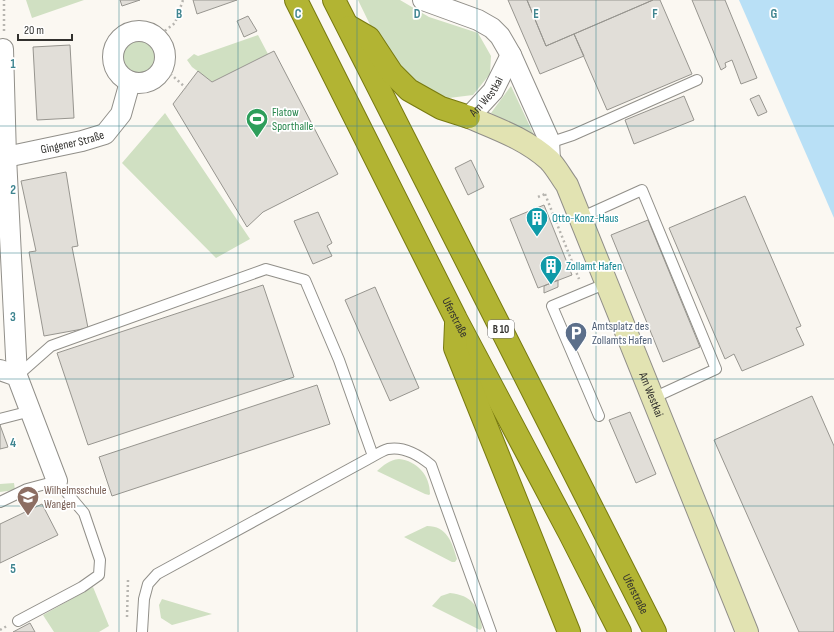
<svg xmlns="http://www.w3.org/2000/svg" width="834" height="632" font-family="'Sofia Sans Condensed',sans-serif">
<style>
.green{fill:#d0e0c2}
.water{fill:#b9e0f6}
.building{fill:#e1ded8;stroke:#97958f}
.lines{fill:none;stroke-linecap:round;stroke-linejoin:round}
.service-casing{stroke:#918f89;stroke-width:12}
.minor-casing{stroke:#918f89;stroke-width:22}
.secondary-casing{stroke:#918f89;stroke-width:24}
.trunk-casing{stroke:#787a10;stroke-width:24}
.path{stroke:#b7b5b0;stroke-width:2.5;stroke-dasharray:2 3;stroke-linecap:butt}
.service{stroke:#fff;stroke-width:10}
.minor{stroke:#fff;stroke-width:20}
.secondary{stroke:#e2e3b2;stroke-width:22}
.trunk{stroke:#b2b433;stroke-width:22}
.grid{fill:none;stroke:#3f8590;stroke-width:1;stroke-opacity:0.55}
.labels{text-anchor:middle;stroke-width:3.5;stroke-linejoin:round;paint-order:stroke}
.shield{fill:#fff;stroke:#706f6d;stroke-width:1}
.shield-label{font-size:11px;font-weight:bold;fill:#32312e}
.street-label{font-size:12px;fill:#32312e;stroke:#fff}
.leisure-label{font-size:12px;fill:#27864d;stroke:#fff;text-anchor:start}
.culture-label{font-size:12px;fill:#0d838f;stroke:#fff;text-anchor:start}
.service-label{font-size:12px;fill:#4e5e75;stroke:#fff;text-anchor:start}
.education-label{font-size:12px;fill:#785e54;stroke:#fff;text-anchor:start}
.grid-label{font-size:13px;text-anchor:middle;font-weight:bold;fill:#3f8590;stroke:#fff;stroke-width:3.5;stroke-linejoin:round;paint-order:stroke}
</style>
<rect width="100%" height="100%" fill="#fbf8f2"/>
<path class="green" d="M26 0H84L32 18Z
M358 0H400L429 17 478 33 491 56 490 74 473 95 441 99 404 76 376 37Z
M258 35 268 54 212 82 192 67 187 60 194 54 198 56Z
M122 58a17 17 0 1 1 34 0a17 17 0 1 1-34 0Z
M511 86 534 135 491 113Z
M165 113 250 239 216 258 122 163Z
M399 459C417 461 430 475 430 494L429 495 425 494 377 471C384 465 389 460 399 459Z
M14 483 15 490 0 492V484Z
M427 526C447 526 452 542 457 559L455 562H452L404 537Z
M93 587 109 626 99 632H54L43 615Z
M450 593C471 595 481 607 482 628L480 630 432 606 441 596Z
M162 599 212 614 172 625 161 618 159 605Z"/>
<path class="water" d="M739 0H834V218Z"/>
<path class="building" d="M120 0H140L122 6Z
M193 0H237L197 14Z
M508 0H527L546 46 574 34 584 56 540 74Z
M527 0H653L546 46Z
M653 0H660L692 74 607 110 574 34Z
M692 0H725L757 78 741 84 732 60 725 63 726 67 721 70Z
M248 16 257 31 244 37 237 21Z
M70 45 74 118 37 120 33 47Z
M274 51 338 174 263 212 247 227 173 104 198 71 212 82Z
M759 95 767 112 758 116 750 99Z
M684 96 694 120 634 144 625 120Z
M471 160 484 187 468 195 455 168Z
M66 172 78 246 72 247 88 328 44 336 29 252 36 251 21 181Z
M745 196 801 326 796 328 804 345 742 371 734 354 725 359 669 228Z
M544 205 572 275 538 288 510 219Z
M318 212 332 243 327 246 332 256 313 264 294 221Z
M648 220 700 347 663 362 611 235Z
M558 280V287L544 293V286Z
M263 285 294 377 88 445 57 353Z
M375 287 419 388 390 401 345 300Z
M317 385 330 424 112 496 99 457Z
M812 396 834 446V632H799L714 440Z
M630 412 656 474 636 483 609 420Z
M0 425 8 447 0 449Z
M42 504 58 535 0 563V524Z
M30 623 35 632H13Z"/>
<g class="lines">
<g class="service-casing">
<path id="service" d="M549 143 573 135 697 80
M580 218 642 190 716 369 653 398
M17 376 51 346 266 269 305 280 339 360 373 456
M599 416 552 306 607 283
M0 419 31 411
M0 502 27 489 57 481 84 513 100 560 99 575 82 587 18 621
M142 632 144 599 148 584 157 574 368 459C374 456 381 451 388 449 404 446 419 455 431 465L491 632"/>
</g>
<g class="minor-casing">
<g id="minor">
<path d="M423 0 478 20 492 28 500 36 511 55 549 140 550 161"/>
<circle cx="139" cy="57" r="26"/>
<path d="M3 49 6 157 17 376"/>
<path id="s1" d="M469 117 493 91 511 55"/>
<path id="s2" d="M6 157 82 141 105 134 121 114 130 82"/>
<path d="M0 370 17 376 57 481"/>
</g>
</g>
<g class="secondary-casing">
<g id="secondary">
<path id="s3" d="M469 117C497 129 526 139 549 160 556 167 561 177 567 185L747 632"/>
</g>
</g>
<g class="trunk-casing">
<g id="trunk">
<path id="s4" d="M296 0 456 319 570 534 620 632"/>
<path id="s5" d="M334 0 655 632"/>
<path d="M350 27 369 38 392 73 409 90 441 108 469 117"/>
<path d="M456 324 455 348 569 632"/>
</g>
</g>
<path class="path" d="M4 31V0
M157 37 175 23 183 0
M163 67 186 88
M545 194 579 279
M538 197 545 194
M127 617 128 580
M0 630 7 626"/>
<use href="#service" class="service"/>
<use href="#minor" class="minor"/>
<use href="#secondary" class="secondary"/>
<use href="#trunk" class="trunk"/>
</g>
<path class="grid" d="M119 0V632M238 0V632M357 0V632M477 0V632M596 0V632M715 0V632M0 126H834M0 253H834M0 379H834M0 506H834"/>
<defs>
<g id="stadium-pin" transform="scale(1.15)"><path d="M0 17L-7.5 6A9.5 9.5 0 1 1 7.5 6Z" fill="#2e9e5b" stroke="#fff"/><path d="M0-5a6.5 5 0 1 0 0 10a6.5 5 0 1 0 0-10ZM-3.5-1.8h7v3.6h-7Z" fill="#fff"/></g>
<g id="building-pin" transform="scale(1.15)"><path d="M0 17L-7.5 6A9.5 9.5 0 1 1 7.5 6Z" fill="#0f9aa8" stroke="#fff"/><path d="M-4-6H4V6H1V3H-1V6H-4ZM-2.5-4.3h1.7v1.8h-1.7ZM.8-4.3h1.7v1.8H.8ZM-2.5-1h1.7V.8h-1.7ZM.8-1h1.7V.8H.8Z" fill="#fff"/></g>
<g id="parking-pin" transform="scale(1.15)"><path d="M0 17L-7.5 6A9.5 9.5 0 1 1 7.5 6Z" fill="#5c6f8a" stroke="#fff"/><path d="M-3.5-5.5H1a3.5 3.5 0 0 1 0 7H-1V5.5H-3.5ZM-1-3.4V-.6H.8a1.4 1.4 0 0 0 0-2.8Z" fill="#fff"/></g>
<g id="school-pin" transform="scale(1.15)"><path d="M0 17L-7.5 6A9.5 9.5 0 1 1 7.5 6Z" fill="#8d6e63" stroke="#fff"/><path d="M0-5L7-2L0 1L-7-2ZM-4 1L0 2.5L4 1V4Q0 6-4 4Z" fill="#fff"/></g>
</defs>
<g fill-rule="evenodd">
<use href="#stadium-pin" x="257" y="119"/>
<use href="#building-pin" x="537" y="218"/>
<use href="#building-pin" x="551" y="266"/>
<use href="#parking-pin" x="576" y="333"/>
<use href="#school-pin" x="28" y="497"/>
</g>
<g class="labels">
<rect class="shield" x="488" y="320" width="26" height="18" rx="3"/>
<g class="shield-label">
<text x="501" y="333">B 10</text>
</g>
<g class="street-label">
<text dy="4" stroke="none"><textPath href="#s1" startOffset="27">Am Westkai</textPath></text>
<text dy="4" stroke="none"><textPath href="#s2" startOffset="68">Gingener Straße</textPath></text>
<text dy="4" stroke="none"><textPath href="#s4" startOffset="355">Uferstraße</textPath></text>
<text dy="4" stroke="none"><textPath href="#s3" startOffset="348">Am Westkai</textPath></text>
<text dy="4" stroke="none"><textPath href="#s5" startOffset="666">Uferstraße</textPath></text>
</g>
<g class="leisure-label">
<text x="272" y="116">Flatow<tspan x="272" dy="14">Sporthalle</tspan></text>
</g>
<g class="culture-label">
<text x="552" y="222">Otto-Konz-Haus</text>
<text x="566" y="270">Zollamt Hafen</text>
</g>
<g class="service-label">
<text x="592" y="330">Amtsplatz des<tspan x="592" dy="14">Zollamts Hafen</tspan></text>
</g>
<g class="education-label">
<text x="44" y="494">Wilhelmsschule<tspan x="44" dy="14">Wangen</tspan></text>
</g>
</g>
<g class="grid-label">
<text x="179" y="18">B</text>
<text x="298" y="18">C</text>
<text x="417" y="18">D</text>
<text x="536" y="18">E</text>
<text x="655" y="18">F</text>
<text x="774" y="18">G</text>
<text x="13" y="68">1</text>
<text x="13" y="194">2</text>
<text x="13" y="321">3</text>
<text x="13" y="447">4</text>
<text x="13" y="573">5</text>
</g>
<path d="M18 34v6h54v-6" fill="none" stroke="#32312e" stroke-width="2"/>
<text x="24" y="34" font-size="12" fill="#32312e" stroke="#ffffff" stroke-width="3" paint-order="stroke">20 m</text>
</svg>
